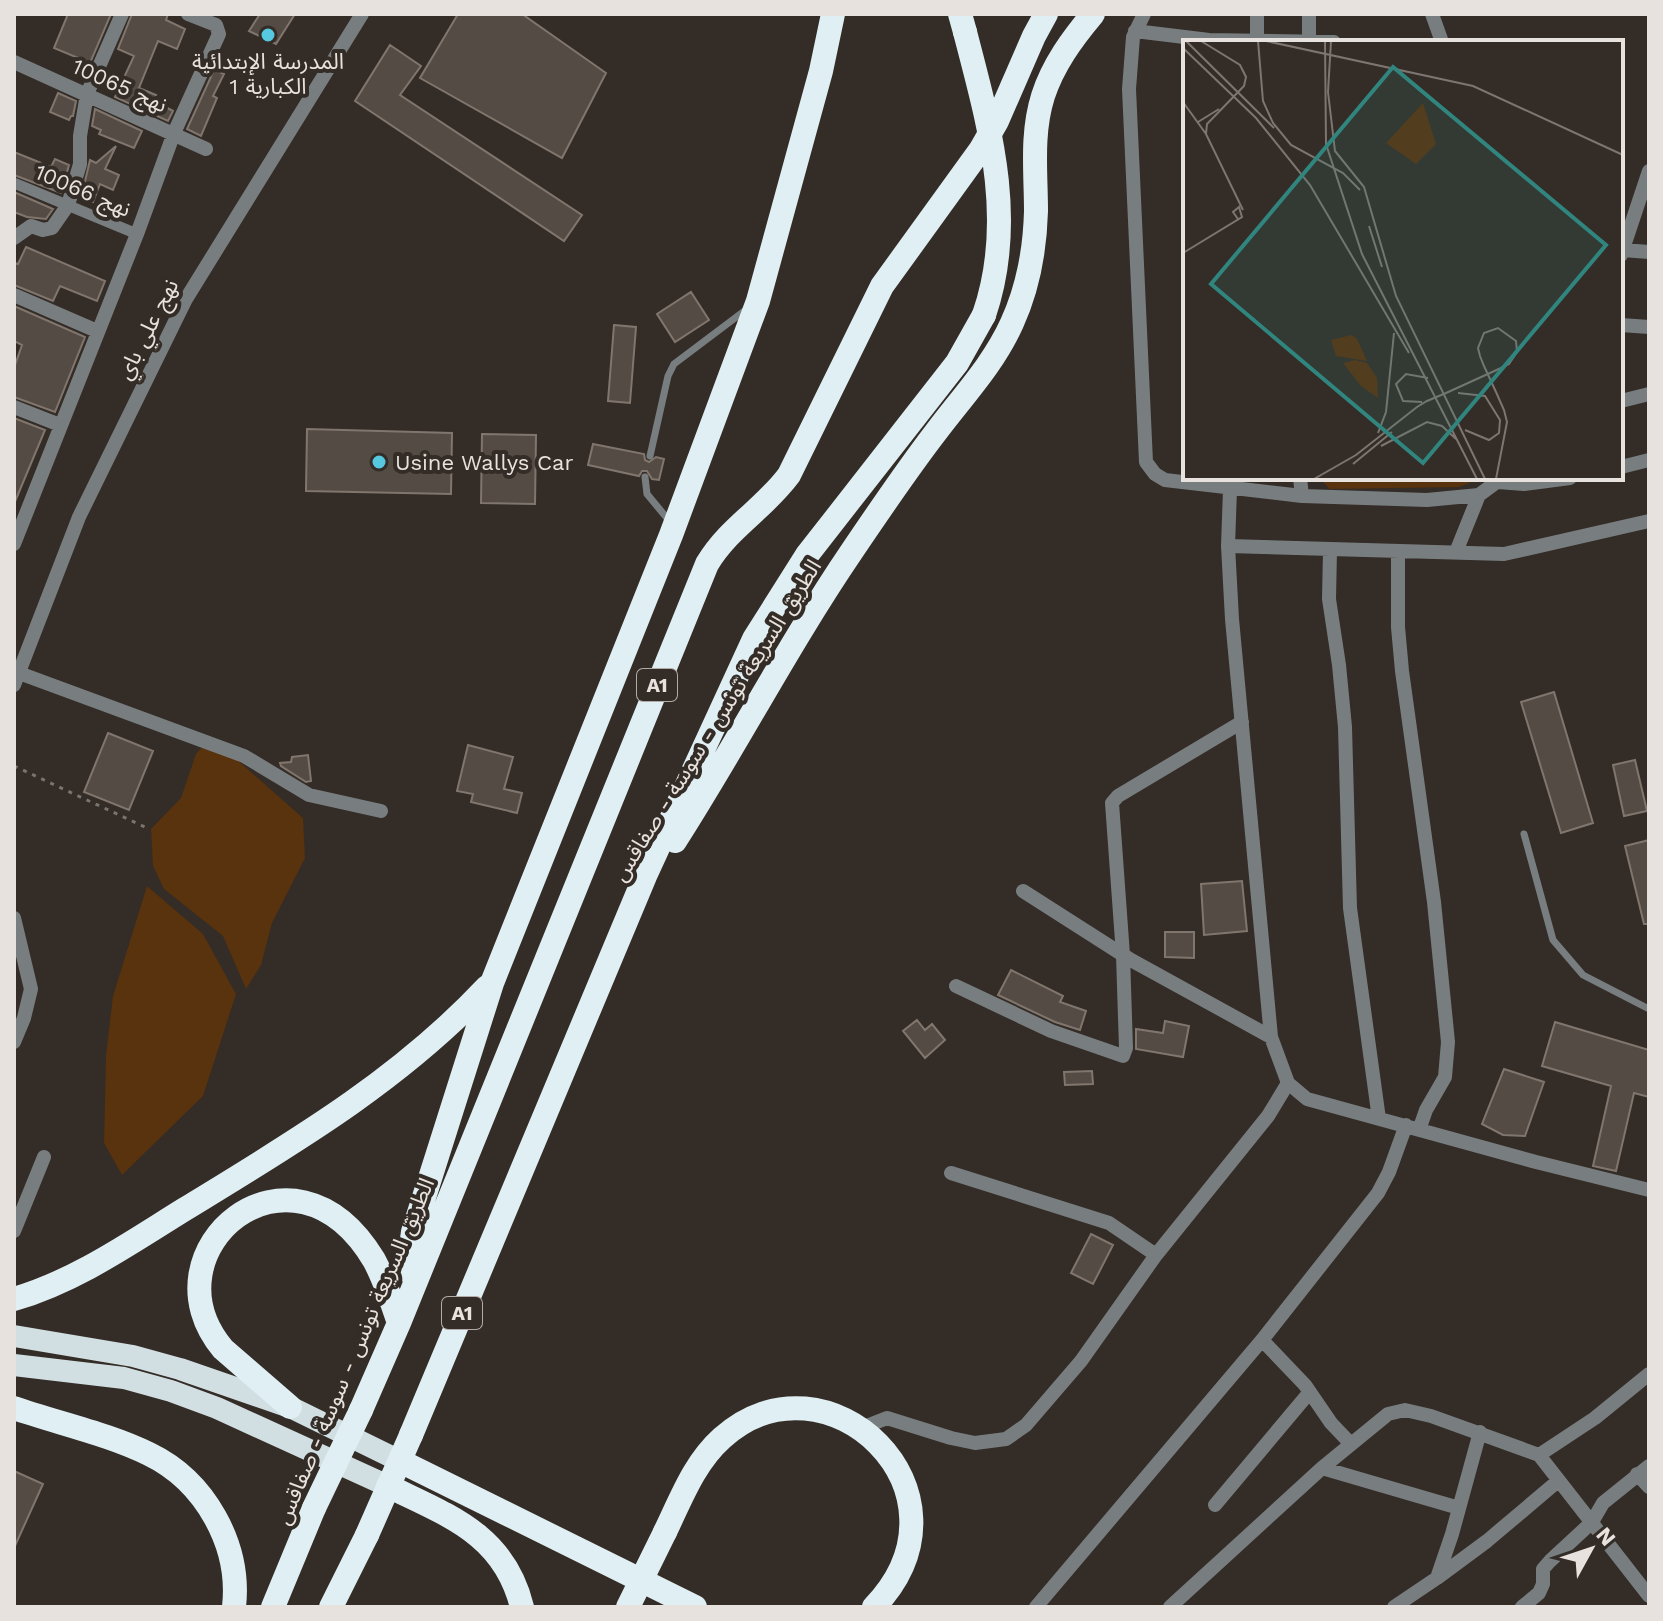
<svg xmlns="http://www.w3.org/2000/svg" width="1663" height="1621" font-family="'Work Sans','Noto Sans Arabic',sans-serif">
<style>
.green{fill:#59320e}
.building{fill:#544b44;stroke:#80766e;stroke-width:2}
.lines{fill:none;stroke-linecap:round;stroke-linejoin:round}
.path{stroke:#7a736e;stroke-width:3;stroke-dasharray:4 6;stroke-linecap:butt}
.service{stroke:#787e80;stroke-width:7}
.pedestrian{stroke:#787e80;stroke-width:11}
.minor{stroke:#787e80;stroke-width:14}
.trunk{stroke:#d2dfe2;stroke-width:22}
.motorway{stroke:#e0eff3;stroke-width:24}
.motorway-bridge{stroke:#e0eff3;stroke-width:24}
.poi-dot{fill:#56c9e1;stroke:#342c26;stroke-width:3}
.labels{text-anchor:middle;stroke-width:8;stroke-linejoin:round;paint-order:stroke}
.shield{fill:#342c26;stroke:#b2aba7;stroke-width:2}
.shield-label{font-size:20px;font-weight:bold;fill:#e8e2de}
.poi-label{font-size:22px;fill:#e8e2de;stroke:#342c26}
.street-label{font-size:22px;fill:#e8e2de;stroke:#342c26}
.inset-road{fill:none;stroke:#7c7570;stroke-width:2}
.view{fill:#30867f;fill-opacity:0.15;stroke:#30867f;stroke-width:4}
.inset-edge{fill:none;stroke:#e8e2de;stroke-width:4}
</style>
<rect width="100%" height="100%" fill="#342c26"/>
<path class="green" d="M1319 478H1481L1459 487 1330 489Z
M203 746 227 751 303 818 305 858 272 923 261 965 246 989 223 936 164 889 153 866 151 829 181 798 196 754Z
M147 886 203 934 236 994 203 1096 122 1175 104 1143 106 1055 113 996Z"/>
<path class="building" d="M68 14H111L90 63 54 48Z
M132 14H168L166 20 185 29 177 49 158 41 139 88 156 95 153 100 173 111 168 121 115 97 134 56 118 49Z
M260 14H295L276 44 249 31Z
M458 14H522L606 73 562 158 420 78Z
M390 45 421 66 400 95 582 215 564 241 355 101Z
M214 70 224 74 213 96 217 98 201 136 187 129Z
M58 93 76 101 73 116H71L69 120 50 112Z
M95 109 142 131 134 148 99 134 101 130 92 126Z
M116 146 105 169 119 175 113 190 100 184 93 202 81 198 90 160 96 163Z
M14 152 51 167 55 159 69 165 61 193 14 175Z
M14 192 53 209 46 219 27 217 14 212Z
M26 247 105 281 97 301 60 286 53 301 14 285V263L18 264Z
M691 292 709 320 675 342 657 314Z
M14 306 85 337 55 412 14 397V368L22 345 14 341Z
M614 325 636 327 630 403 608 401Z
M14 418 45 430 14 504Z
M307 429 452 433 451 494 306 491Z
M482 434 536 435 535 504 481 503Z
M593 444 644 454 645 460 649 462 656 457 664 459 659 480 652 479 647 471H642L639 476 588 465Z
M1554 692 1593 823 1561 833 1521 702Z
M108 733 153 751 129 810 84 792Z
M468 745 513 757 504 789 522 793 517 813 471 802 473 794 457 791Z
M308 755 311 781 306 782 281 766 280 763 291 762 292 757Z
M1635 760 1647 811 1624 816 1613 765Z
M1649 840V924H1644L1625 846Z
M1242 881 1247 931 1204 935 1201 884Z
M1165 932H1194V958L1165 957Z
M1011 970 1063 996 1060 1002 1086 1011 1080 1030 1055 1022 998 995Z
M917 1020 925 1030 932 1024 945 1040 925 1058 903 1031Z
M1165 1021 1189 1026 1183 1057 1136 1049V1029L1163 1033Z
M1555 1022 1649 1050V1097L1634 1093 1616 1171 1593 1166 1611 1086 1542 1066Z
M1504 1069 1544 1082 1525 1136 1503 1135 1482 1124Z
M1092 1071 1093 1084 1065 1085 1064 1072Z
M1091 1234 1113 1245 1093 1284 1071 1273Z
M14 1471 43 1484 14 1548Z"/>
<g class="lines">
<path class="path" d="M14 766 147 828"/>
<path class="service" d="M650 456 668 376 674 364 747 309
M645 477 647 494 671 523
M1524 834 1553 940 1583 975 1649 1009"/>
<path class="pedestrian" d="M14 183 137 234"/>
<path class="minor" d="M1144 14 1133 37 1129 89 1146 462 1155 474 1165 480 1302 496 1427 500 1479 495 1502 478
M1432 14 1442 42
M1135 31 1209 40 1334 42
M1257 42V14
M1309 42V14
M14 62 206 149
M14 238 31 226 43 230 52 228 68 205 80 164V136L87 94 122 14
M1623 250 1649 252
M1621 255 1649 171
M14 295 97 331
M1621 325 1649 327
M1621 401 1649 394
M14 407 60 425
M1621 467 1649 460
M1300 478 1302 496
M1498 482 1524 484 1570 478
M1230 489 1228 546 1232 619 1271 1037 1288 1083 1307 1099 1536 1162 1649 1190
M14 544 137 234 174 133 219 34 216 25 188 14
M1228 546 1504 554 1649 521
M1330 550 1329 599 1339 665 1345 727 1350 908 1379 1119
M1398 551V627L1402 671 1434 902 1448 1042 1445 1077 1426 1110 1419 1130
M1456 552 1479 495
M19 673 244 756 309 795 381 811
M14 685 79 517 186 299 362 14
M1023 891 1131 960 1271 1037
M14 918 31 989 24 1018 14 1042
M956 986 1051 1031 1123 1056 1126 1048 1123 955 1112 803 1118 796 1242 722
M951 1173 1109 1223 1156 1255
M14 1231 44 1157
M1262 1340 1305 1385 1331 1423 1350 1443
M859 1429 887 1418 951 1438 975 1443 1006 1439 1026 1425 1081 1361 1156 1255 1268 1116 1288 1083
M1539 1455 1649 1596
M1322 1468 1459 1508
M1637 1474 1649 1487
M1215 1505 1309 1393
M1437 1578 1487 1541 1558 1481
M1036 1607 1262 1340 1378 1193 1389 1172 1406 1125
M1170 1607 1322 1468 1388 1414 1405 1410 1431 1416 1539 1455 1595 1418 1649 1374
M1394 1607 1437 1578 1452 1534 1480 1432
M1522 1607 1539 1593 1543 1584V1569L1550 1561 1592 1522 1603 1503 1649 1466"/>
<path class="trunk" d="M14 1336 133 1356 180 1369 290 1407 400 1461
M14 1365 124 1378 171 1391 217 1408 388 1486"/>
<path class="motorway" d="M960 14 965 32
M675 841C736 746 788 645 852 551 879 511 906 471 936 432 963 396 993 365 1012 323 1028 288 1035 249 1036 211 1036 173 1031 134 1043 96 1053 65 1072 39 1093 14
M415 1282 409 1261 413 1232 492 983 671 535 758 301 821 71 833 14
M14 1299C76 1281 130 1243 185 1209 293 1143 400 1080 487 987
M290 1407 223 1349C141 1251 292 1123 374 1260 385 1280 392 1303 399 1323
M14 1408C57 1423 109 1434 149 1454 205 1481 241 1545 234 1607
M361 1410 399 1323 707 564C729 527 764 509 789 475L882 286 981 149 997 121 1034 36 1046 14
M411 1435 645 876 754 639 807 555 957 363 984 315
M400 1461 695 1607
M388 1486C449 1516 504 1534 522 1607
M665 1532C681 1499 694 1463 722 1438 826 1344 984 1492 874 1607
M273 1607 314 1508
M331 1607 367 1535"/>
<path class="motorway-bridge" d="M965 32C989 125 1017 219 984 315
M314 1508 361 1410
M367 1535 411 1435
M628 1607 665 1532"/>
</g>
<g class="poi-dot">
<circle cx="268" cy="35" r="8"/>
<circle cx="379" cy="462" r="8"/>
</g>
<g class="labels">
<g class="shield">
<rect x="637" y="669" width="40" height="32" rx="6"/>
<rect x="442" y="1297" width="40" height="32" rx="6"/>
</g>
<g class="shield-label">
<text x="657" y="692">A1</text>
<text x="462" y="1320">A1</text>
</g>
<g class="poi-label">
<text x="268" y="69">المدرسة الإبتدائية<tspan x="268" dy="25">الكبارية 1</tspan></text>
<text x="395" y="470" text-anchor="start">Usine Wallys Car</text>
</g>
<g class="street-label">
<text transform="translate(120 85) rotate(24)" y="8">نهج 10065</text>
<text transform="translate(83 190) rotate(23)" y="8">نهج 10066</text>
<text transform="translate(147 329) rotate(-63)" y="8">نهج علي باي</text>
<text transform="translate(716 720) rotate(-58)" y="8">الطريق السريعة تونس - سوسة - صفاقس</text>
<text transform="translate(354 1351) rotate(-67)" y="8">الطريق السريعة تونس - سوسة - صفاقس</text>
</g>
</g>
<g transform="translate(1183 40)">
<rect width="440" height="440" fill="#342c26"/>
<path d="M240 63 253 104 233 124 203 103ZM168 295 174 299 184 321 153 316 148 300ZM172 320 184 323 194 338 195 358 178 346 160 323Z" fill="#59320e"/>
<path class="inset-road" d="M3 1 91 88M18 1 57 25 63 37 61 46 24 84 23 94M75 1 80 61 90 83 108 105 160 133 177 150M83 1 290 46 440 115M142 1 143 104 179 214 294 439M148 1 145 52 152 111 181 147 213 256 302 439M0 8 73 78 127 145 226 313M0 62 23 94 60 170M15 82 36 69M186 186 199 227M0 213 59 177 56 167 50 172 55 179M275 353 302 356 317 380 316 393 306 400 282 390M239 362 220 361 213 344 223 334 245 338M195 393 203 372 211 293M198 406 244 382 259 386 273 399M170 424 209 392M131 439 173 415 234 367 244 361 263 353 318 328 326 324 334 312 333 301 315 288 301 293 295 308 297 316 301 326 313 352 321 370 324 382 313 439"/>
<path class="view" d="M210 27 423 205 240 423 28 244Z"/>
<rect width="440" height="440" class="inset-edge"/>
</g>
<rect width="1663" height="1621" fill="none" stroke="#e8e2de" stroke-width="32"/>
<g transform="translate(1591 1549) rotate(50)" stroke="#342c26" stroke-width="6" paint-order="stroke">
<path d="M0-6L14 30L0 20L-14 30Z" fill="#e8e2de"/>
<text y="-12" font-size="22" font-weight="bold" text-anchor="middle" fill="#e8e2de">N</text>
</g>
</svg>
